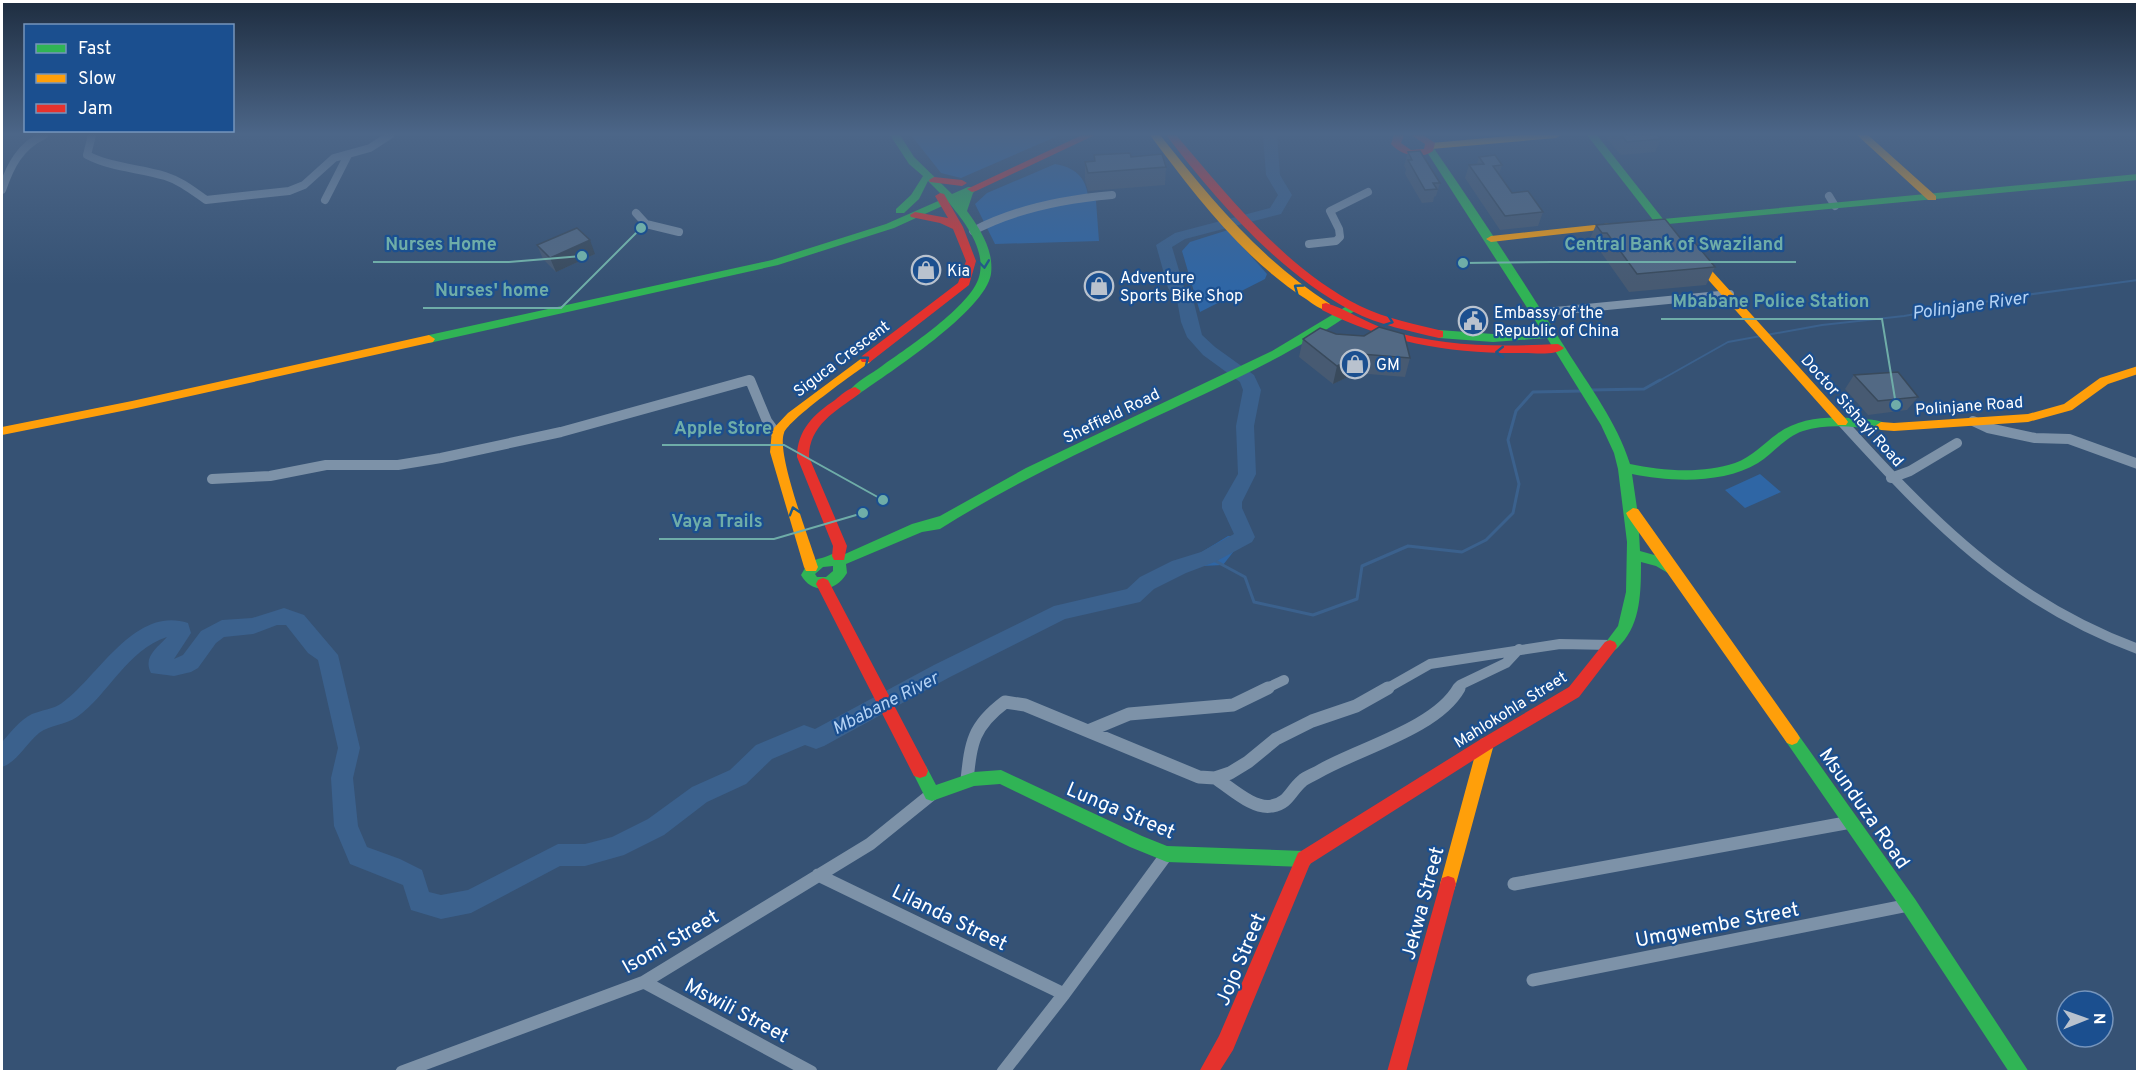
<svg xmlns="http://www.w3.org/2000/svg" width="2139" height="1073" font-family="Overpass,sans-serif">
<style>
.green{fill:#2f66a5}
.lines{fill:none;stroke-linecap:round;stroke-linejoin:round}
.stream-far1{stroke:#3b618d;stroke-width:2}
.stream{stroke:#3b618d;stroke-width:3}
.river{fill:#3b618d;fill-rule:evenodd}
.street-far2{stroke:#7d92a8;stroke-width:8}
.street-far1{stroke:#7d92a8;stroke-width:10}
.street{stroke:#7d92a8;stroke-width:13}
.fast{fill:#30b455;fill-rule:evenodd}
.slow{fill:#ff9f0a;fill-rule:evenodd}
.jam{fill:#e5322d;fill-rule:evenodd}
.wall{fill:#475a72}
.shaded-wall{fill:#394a5c}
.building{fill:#526984;stroke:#394a5c;stroke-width:1.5}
.oneway{stroke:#1d5989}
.labels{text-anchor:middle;stroke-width:4.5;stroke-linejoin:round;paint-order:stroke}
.poi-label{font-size:16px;fill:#fff;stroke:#1b4f8f;text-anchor:start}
.street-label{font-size:16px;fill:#fff;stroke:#1b4f8f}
.water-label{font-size:18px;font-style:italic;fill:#b5d3f5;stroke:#1b4f8f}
.near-street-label{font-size:20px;fill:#fff;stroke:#1b4f8f}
.leader{fill:none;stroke:#6fada8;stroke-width:2}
.callout-dot{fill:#6fada8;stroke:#1b4f8f;stroke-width:2}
.callout-label{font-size:18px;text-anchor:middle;font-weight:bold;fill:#6fada8;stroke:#1b4f8f;stroke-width:4.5;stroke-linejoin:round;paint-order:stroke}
</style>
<rect width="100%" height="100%" fill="#365274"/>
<path class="green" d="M911 135H1060L961 178 941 173Z
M1055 164C1074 167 1086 177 1088 196L1096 201 1099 241 995 244 975 204 987 193Z
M1228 230 1267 274 1265 279 1200 312 1182 251 1190 242Z
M1760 474 1781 492 1745 508 1725 490Z
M1228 536 1245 537 1223 565 1202 566 1166 574Z"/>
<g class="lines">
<path class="stream-far1" d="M1657 382 1728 342 1822 325 1904 316 2018 296 2138 280"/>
<path class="stream" d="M1590 390 1644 389 1660 380
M1208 557 1245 577 1254 602 1313 615 1357 599 1362 566 1408 546 1462 552 1486 540 1513 513 1519 484 1508 440 1516 411 1533 392 1583 391"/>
<path class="river" d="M1263 135H1277L1280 175 1292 195 1281 214 1185 239 1172 247 1184 287 1193 299 1202 335 1215 347 1254 375 1261 390 1254 426 1256 474 1242 502V508L1255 537 1252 542 1215 562 1186 573 1154 589 1140 602 1065 619 950 677 824 746 816 749 805 745 772 759 746 784 707 802 664 835 624 855 585 866H560L471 913 441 919 411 910 403 885 350 864 334 826 331 778 338 748 318 660 308 653 286 625H277L253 634 224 637 216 643 198 668 191 672 174 676 151 673C143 657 156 649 167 637 127 650 109 694 77 717 65 725 50 725 39 733 26 744 17 762 2 767V742C11 732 20 720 32 714 42 710 54 709 62 703 98 677 135 605 188 623L191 633 174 659 183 655 201 631 222 620 252 618 284 608 304 615 338 655 360 748 353 778 358 826 367 847 400 859 422 870 429 892 441 895 468 890 558 844H585L612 837 648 819 692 787 730 770 756 745 804 725 815 729 934 665 1054 606 1127 589 1140 577 1172 561 1201 552 1234 534 1222 508V502L1238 474 1236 426 1243 390 1240 382 1203 355 1187 337 1181 322 1177 300 1168 288 1156 245 1175 233 1270 208 1278 195 1266 175Z"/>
<path class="street-far2" d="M92 135 87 155C112 168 139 168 165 176 181 181 193 191 206 200L289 191 304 185 334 158 370 148 390 135
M2 190C10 166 20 146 44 135
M1829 196 1835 206
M325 200 348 155
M636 213 646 224 679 232
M973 231C1015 209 1065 199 1112 195
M1309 244 1336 241 1340 237 1339 229 1330 211 1368 192
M1535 313 1730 294
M744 382H751"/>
<path class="street-far1" d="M750 380 767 421 778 436
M1973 421 1988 428 2035 438 2069 439 2138 464
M1842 422C1932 521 2009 601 2138 649
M1891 478 1910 471 1957 443
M212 479 270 476 326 465H398L441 458 561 432 749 380
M1265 689 1284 680
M1386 689 1430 664 1560 644 1611 645
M1458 689 1460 685 1506 663 1519 649"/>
<path class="street" d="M1088 731 1129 714 1233 705 1268 688
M1215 778C1230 787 1253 810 1272 806 1289 803 1290 791 1302 781 1306 777 1313 775 1318 772 1357 749 1436 729 1459 688
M967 780C971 742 973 726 1005 702L1025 705 1199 777 1215 778 1230 773 1248 762 1276 739 1312 721 1356 706 1388 688
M818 875 1064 994
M1514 884 1851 822
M1533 980 1909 905
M644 982 811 1072
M402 1072 644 982 870 844 932 794
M1003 1072 1064 994 1167 854"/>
<path class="fast" d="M890 135H900L914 157 952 194 968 187H976L977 189 973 193 967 211C980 229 994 250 991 274 985 311 890 372 859 394L855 395 849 391C857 381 871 374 882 366 907 348 971 306 979 277 987 250 964 221 949 203L894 228 778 265 429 343 423 339 429 335 772 260 886 224 945 198 928 181 919 199 904 213H896V209L911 195 923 176 909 164Z
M1587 135H1597L1663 219 2138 174V180L1668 224 1663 228 1658 225H1646V221L1653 220Z
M1430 146 1433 147C1479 213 1523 281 1566 349 1589 386 1617 422 1630 464 1662 471 1703 474 1735 463 1752 457 1763 444 1777 434 1801 416 1833 416 1862 419 1870 420 1882 419 1887 426L1881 430C1856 427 1828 423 1803 431 1785 437 1774 453 1758 463 1723 484 1671 482 1632 474L1638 515 1640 551 1665 558 1675 568 1673 572 1668 573 1656 566 1641 562C1641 590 1641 623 1621 644 1616 650 1613 653 1605 650L1603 646 1618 626 1626 592 1627 542 1618 469 1614 453 1601 425 1547 338 1493 342 1439 338 1433 334 1439 330 1493 334 1542 331 1425 149Z
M1352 303 1356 304V310C1287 358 1210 391 1134 427 1067 458 1002 490 940 529L922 532 846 564 847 573C836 592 812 595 801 575 811 557 813 562 830 555 833 554 836 552 839 551L845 554 912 524 940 516 1026 468 1272 351ZM833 566V571L826 577H817L815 574 823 567Z
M1792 731 1797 733 1915 899 2029 1072H2009L1903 911 1787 743 1784 738 1787 733Z
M920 764 926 766 936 785 974 772 1001 770 1142 836 1167 846 1304 851 1310 853 1312 859 1310 865 1304 867 1167 862 1130 847 1000 784 974 786 932 801 926 799 912 771 914 766Z"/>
<path class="slow" d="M1150 135H1160C1211 199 1261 260 1330 304V310C1321 311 1313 304 1306 299 1243 259 1194 194 1150 135Z
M1521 135H1561L1556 138 1431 149 1426 146 1431 143Z
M1857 135H1868L1936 196V200H1928Z
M1613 223 1618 226 1617 228 1491 242 1486 239 1491 236Z
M1699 260 1703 261 1846 419 1848 422 1846 425H1838L1695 265V261Z
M429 335 435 339 433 342 132 409 2 435V427L132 401Z
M866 355 870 356 872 359 870 362C855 373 789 419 784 433 776 454 810 541 818 567L816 571H806L804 567 770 452 772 430 788 413Z
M2138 366V374L2108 384 2072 410 2028 422 1894 431 1881 430 1875 426 1881 422 1894 423 2028 414 2064 404 2100 378Z
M1633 508 1638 509 1797 733 1800 738 1797 743 1792 745 1787 743 1628 517 1626 513Z
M1486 737 1491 739 1494 744 1456 884 1454 890 1448 892 1442 890 1440 884 1478 744 1481 739Z"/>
<path class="jam" d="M1082 135H1095L976 191 972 192 967 189Z
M1166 135H1176C1230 198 1285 268 1360 306 1387 319 1415 324 1443 331V337L1439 338C1409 331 1379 325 1352 311 1279 273 1216 200 1166 135Z
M1394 135H1404L1401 143 1411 150 1424 149 1425 144 1411 135H1423L1435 143 1433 151C1420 160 1402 156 1391 144Z
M934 177 962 180 967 183 962 186 930 182 929 180Z
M940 193 944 194 963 227 976 261 969 285 870 362H862L860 359 862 356 958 283 966 261 953 229 940 223 911 217 910 215 915 212 948 218 935 196Z
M1326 303C1346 309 1365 322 1385 329 1441 347 1500 347 1558 344L1564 348C1556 356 1535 353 1524 353 1450 354 1388 343 1322 310V304Z
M855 387 861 391 859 394C836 411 809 425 809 457L847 546 844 560H834L832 556 833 546 797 457C797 430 814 414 835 400 841 395 847 389 855 387Z
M823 578 828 580 926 766 928 771 926 776 920 778 914 776 816 584 818 580Z
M1610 640 1615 642 1617 646 1615 650 1579 697 1491 749 1310 864 1233 1050 1219 1072H1199L1219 1036 1298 853 1481 739 1569 687 1605 642Z
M1448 876 1454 878 1456 884 1406 1072H1387L1440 884 1442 878Z"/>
</g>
<path class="wall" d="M1606 135H1657L1661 139 1655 152 1621 155 1605 137Z
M1408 152 1440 183 1436 196 1434 197 1433 202 1422 203 1405 174 1406 169 1404 166Z
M1094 155 1131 157 1166 167 1165 185 1088 191 1085 180V162L1094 161Z
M1479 157 1502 165 1499 174 1512 193 1543 212 1538 226 1500 230 1465 178 1469 165 1477 164Z
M1596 225 1681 239 1715 267 1706 285 1629 292 1600 251 1594 252 1588 243Z
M537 245 595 254 556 272 543 259Z
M1303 339 1410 358 1405 377 1356 373 1333 384 1299 357Z
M1854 375 1918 397 1907 410 1868 415 1845 389Z"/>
<path class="shaded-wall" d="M590 240 595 254 556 272 550 258Z
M1361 354 1356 373 1333 384 1337 366Z"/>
<path class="building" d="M1621 135H1657L1661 139 1627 142Z
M1420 151 1440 183H1433L1437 189 1425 190 1408 160H1412L1408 152Z
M1130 153 1131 157 1162 154 1166 167 1088 173 1085 162 1095 161 1094 155Z
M1495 155 1502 165 1493 166 1512 193 1528 191 1543 212 1505 216 1469 165 1484 164 1479 157Z
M1665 219 1681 239 1691 238 1715 267 1637 274 1607 233H1602L1596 225Z
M577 228 590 240 550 258 537 245Z
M1379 327 1404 334 1410 358 1361 354 1337 366 1303 339 1320 328 1336 334 1364 336Z
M1898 372 1918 397 1878 401 1854 375Z"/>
<defs><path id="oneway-chevron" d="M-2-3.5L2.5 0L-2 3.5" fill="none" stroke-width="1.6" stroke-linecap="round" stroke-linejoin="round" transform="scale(1.5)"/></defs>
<g class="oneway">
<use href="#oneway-chevron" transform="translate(984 264) rotate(83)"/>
<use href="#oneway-chevron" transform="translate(1298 288) rotate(-144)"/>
<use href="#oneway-chevron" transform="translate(1389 321) rotate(20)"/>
<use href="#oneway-chevron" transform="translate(1500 352) rotate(179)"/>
<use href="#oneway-chevron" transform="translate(865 360) rotate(-38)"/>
<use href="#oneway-chevron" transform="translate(794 511) rotate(-107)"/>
</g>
<linearGradient id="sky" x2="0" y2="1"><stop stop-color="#1e2d40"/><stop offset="0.47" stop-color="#4c6688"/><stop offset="1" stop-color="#4c6688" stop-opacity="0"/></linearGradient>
<rect width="2139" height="285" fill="url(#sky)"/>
<defs>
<g id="shop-ring" transform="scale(1.5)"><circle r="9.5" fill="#1b4f8f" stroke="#b9c2ce" stroke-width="1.5"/><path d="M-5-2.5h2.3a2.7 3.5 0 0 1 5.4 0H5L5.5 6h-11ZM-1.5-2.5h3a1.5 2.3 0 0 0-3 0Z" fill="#b9c2ce"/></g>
<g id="civic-ring" transform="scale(1.5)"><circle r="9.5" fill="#1b4f8f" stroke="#b9c2ce" stroke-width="1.5"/><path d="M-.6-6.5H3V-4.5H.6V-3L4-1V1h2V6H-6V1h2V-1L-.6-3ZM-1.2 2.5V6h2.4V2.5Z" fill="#b9c2ce"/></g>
</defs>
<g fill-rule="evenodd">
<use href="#shop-ring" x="926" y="270"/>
<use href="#shop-ring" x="1099" y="286"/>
<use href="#civic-ring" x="1473" y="321"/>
<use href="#shop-ring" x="1355" y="364"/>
</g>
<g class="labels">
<g class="poi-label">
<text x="947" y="276">Kia</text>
<text x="1120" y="283">Adventure<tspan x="1120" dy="18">Sports Bike Shop</tspan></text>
<text x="1494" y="318">Embassy of the<tspan x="1494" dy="18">Republic of China</tspan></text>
<text x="1376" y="370">GM</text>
</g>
<g class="street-label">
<text transform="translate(841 358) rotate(-37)" y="6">Siguca Crescent</text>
<text transform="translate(1969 405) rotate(-4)" y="6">Polinjane Road</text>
<text transform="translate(1853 410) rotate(48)" y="6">Doctor Sishayi Road</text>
<text transform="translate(1111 415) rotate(-26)" y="6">Sheffield Road</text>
<text transform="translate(1510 709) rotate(-32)" y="6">Mahlokohla Street</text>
</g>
<g class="water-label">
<text transform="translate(1970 305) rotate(-8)" y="6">Polinjane River</text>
<text transform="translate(885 703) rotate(-27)" y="6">Mbabane River</text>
</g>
<g class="near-street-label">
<text transform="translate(1865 808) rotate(55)" y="7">Msunduza Road</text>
<text transform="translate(1121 810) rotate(23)" y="7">Lunga Street</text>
<text transform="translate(1422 903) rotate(-75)" y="7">Jekwa Street</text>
<text transform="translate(950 917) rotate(26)" y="7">Lilanda Street</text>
<text transform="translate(1717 924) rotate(-11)" y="7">Umgwembe Street</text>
<text transform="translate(670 941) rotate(-30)" y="7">Isomi Street</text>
<text transform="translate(1240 959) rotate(-67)" y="7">Jojo Street</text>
<text transform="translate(737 1010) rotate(28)" y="7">Mswili Street</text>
</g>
</g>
<path class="leader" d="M582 256L509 262H373M1463 263L1552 262H1796M641 228L561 308H423M1896 405L1882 319H1661M883 500L784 445H662M863 513L774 539H659"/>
<g class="callout-dot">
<circle cx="582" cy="256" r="6"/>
<circle cx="1463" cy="263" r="6"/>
<circle cx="641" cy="228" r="6"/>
<circle cx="1896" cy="405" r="6"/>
<circle cx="883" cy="500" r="6"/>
<circle cx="863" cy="513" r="6"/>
</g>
<g class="callout-label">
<text x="441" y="250">Nurses Home</text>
<text x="1674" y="250">Central Bank of Swaziland</text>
<text x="492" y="296">Nurses' home</text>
<text x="1771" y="307">Mbabane Police Station</text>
<text x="723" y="434">Apple Store</text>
<text x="717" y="527">Vaya Trails</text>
</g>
<rect width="2139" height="1073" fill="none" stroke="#ffffff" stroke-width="6"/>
<rect x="24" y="24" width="210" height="108" fill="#1b4f8f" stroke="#7695bc" stroke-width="1.5"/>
<rect x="36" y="44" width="30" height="9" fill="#30b455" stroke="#7695bc" stroke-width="1.5"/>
<text x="78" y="54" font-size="18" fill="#ffffff">Fast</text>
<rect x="36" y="74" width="30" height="9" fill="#ff9f0a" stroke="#7695bc" stroke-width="1.5"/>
<text x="78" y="84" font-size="18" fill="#ffffff">Slow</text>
<rect x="36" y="104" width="30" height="9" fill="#e5322d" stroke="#7695bc" stroke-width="1.5"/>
<text x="78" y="114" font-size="18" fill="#ffffff">Jam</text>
<g transform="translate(2085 1019) rotate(89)"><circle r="28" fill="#1b4f8f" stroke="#7695bc" stroke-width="1.5"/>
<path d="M0-4.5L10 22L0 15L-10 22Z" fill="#b9c2ce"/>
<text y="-9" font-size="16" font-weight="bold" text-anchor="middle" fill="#ffffff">N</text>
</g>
</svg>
